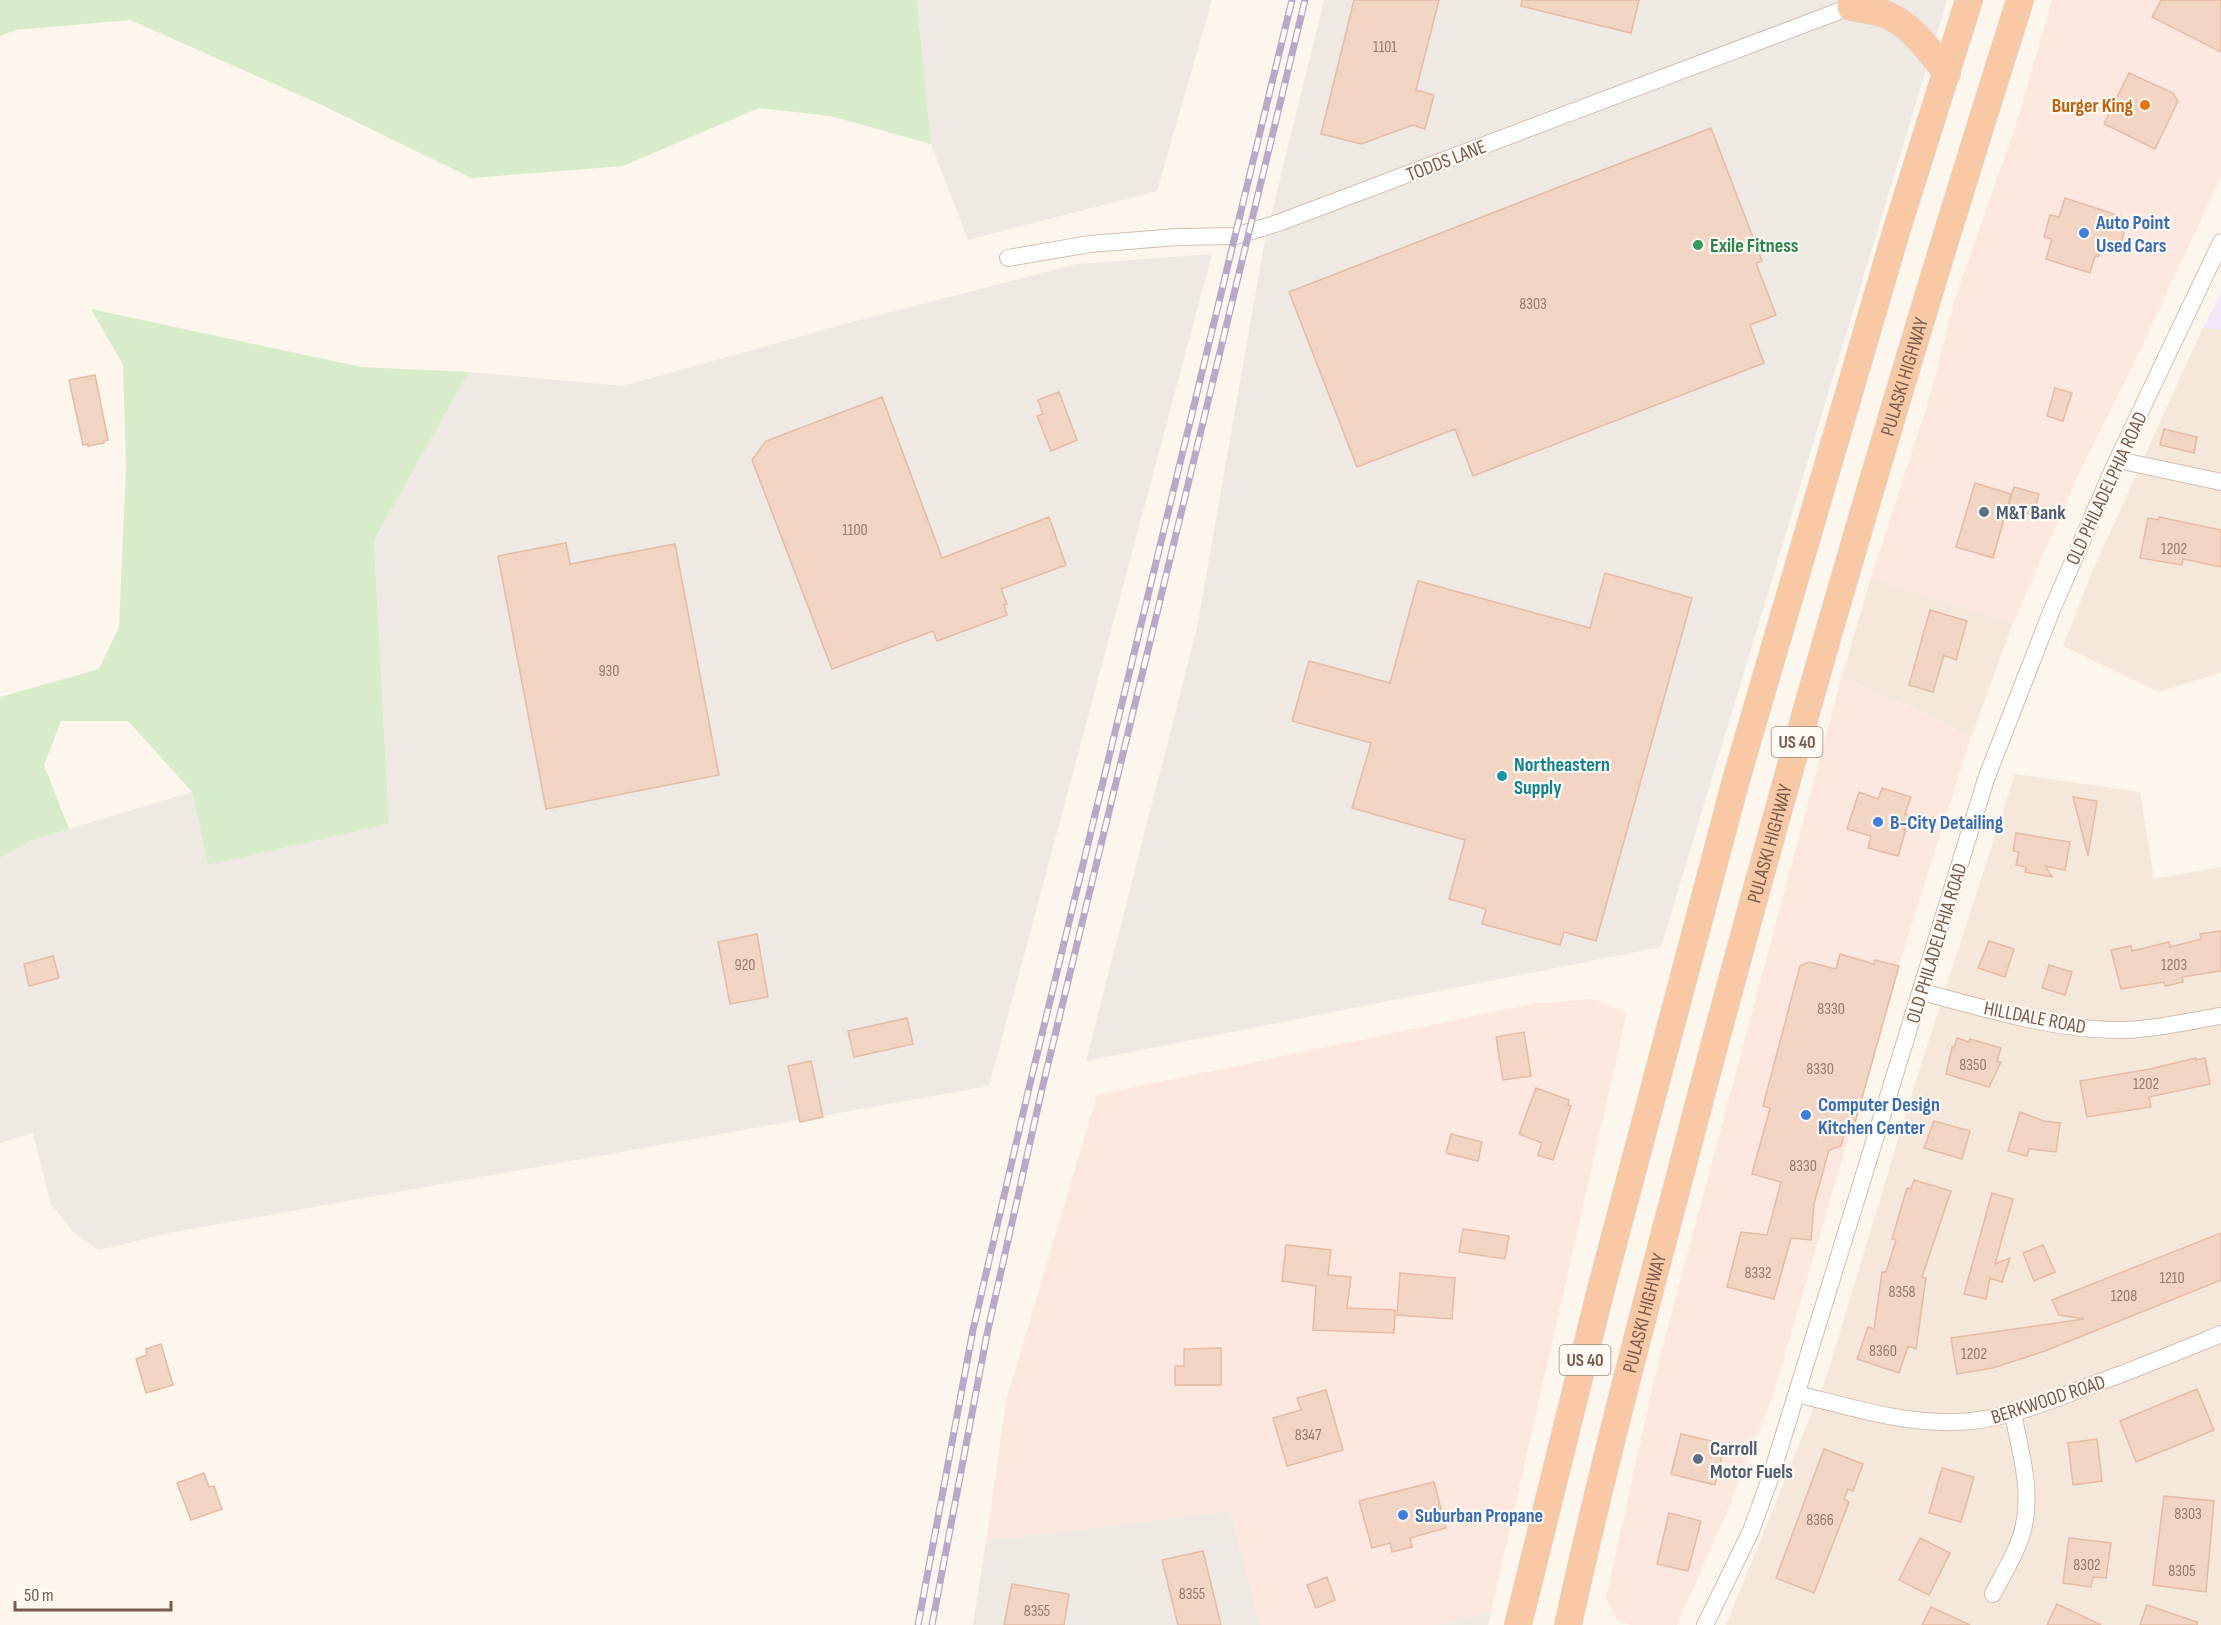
<svg xmlns="http://www.w3.org/2000/svg" width="2221" height="1625" font-family="'Sofia Sans Condensed',sans-serif">
<style>
.residential{fill:#f5e8da}
.commercial{fill:#fde8e0}
.industrial{fill:#efe9e4}
.education{fill:#f3e8fa}
.green{fill:#d8ecc9}
.building{fill:#f3d5c3;stroke:#e6bba3;stroke-width:1.5}
.lines{fill:none;stroke-linecap:round;stroke-linejoin:round}
.minor-casing{stroke:#d1beb0;stroke-width:18}
.trunk-casing{stroke:#dad1cd;stroke-width:28}
.minor{stroke:#fff;stroke-width:16}
.trunk{stroke:#f9c8a4;stroke-width:27}
.rail-casing{stroke:#b9a8c9;stroke-width:7}
.rail{stroke:#fffaf3;stroke-width:4.5;stroke-dasharray:14;stroke-linecap:butt}
.food-dot{fill:#e8710a;stroke:#fffaf3;stroke-width:2}
.shop-dot{fill:#3f7fe0;stroke:#fffaf3;stroke-width:2}
.leisure-dot{fill:#2e9e5b;stroke:#fffaf3;stroke-width:2}
.service-dot{fill:#5c6f8a;stroke:#fffaf3;stroke-width:2}
.culture-dot{fill:#0f9aa8;stroke:#fffaf3;stroke-width:2}
.labels{text-anchor:middle;stroke-width:4.5;stroke-linejoin:round;paint-order:stroke}
.number-label{font-size:16px;fill:#987a6a}
.shield{fill:#fffaf3;stroke:#a28b7f;stroke-width:1.5}
.shield-label{font-size:18px;font-weight:bold;fill:#7a5c4d}
.food-label{font-size:20px;font-weight:bold;fill:#c56008;stroke:#fffaf3;text-anchor:end}
.street-label{font-size:20px;fill:#7a5c4d;stroke:#fffaf3}
.shop-label{font-size:20px;font-weight:bold;fill:#366cbe;stroke:#fffaf3;text-anchor:start}
.leisure-label{font-size:20px;font-weight:bold;fill:#27864d;stroke:#fffaf3;text-anchor:start}
.service-label{font-size:20px;font-weight:bold;fill:#4e5e75;stroke:#fffaf3;text-anchor:start}
.culture-label{font-size:20px;font-weight:bold;fill:#0d838f;stroke:#fffaf3;text-anchor:start}
</style>
<rect width="100%" height="100%" fill="#fdf6ec"/>
<path class="residential" d="M2204 325 2221 327V670L2219 673 2159 692 2063 646 2093 570Z
M1871 578 2013 623 1971 737 1842 676Z
M2015 774 2140 792 2154 879 2221 867V1625H1726L1826 1378 1918 1074Z"/>
<path class="commercial" d="M2052 0H2221V177L2132 367 2082 467 2013 623 1871 578 1930 396 1956 295 2017 122Z
M1842 676 1971 737 1898 968 1773 1395 1726 1514 1677 1625H1630L1617 1620 1606 1598 1657 1368Z
M1592 999 1627 1012 1491 1612 1437 1625H1260L1230 1511 986 1541 1006 1401 1097 1095 1532 1004Z"/>
<path class="industrial" d="M917 0H1212L1157 191 968 240 931 144Z
M1324 0H1947L1661 947 1086 1061 1197 628 1264 245Z
M1212 254 989 1086 174 1232 98 1250 72 1231 51 1204 33 1133 0 1143V858L32 840 192 792 208 865 389 824 374 540 469 372 623 386 863 319 1078 264Z
M1230 1511 1260 1625H973L986 1541Z
M1491 1612 1488 1625H1437Z"/>
<path class="education" d="M2221 291V330L2203 328Z"/>
<path class="green" d="M0 0H917L931 144 830 116 759 108 623 166 471 178 324 106 130 20 16 30 0 36Z
M91 309 361 367 469 372 374 540 389 824 208 865 192 792 128 721H61L44 765 69 829 32 840 0 858V697L99 669 119 627 126 467 123 365Z"/>
<path class="building" d="M1354 0H1439L1416 90 1434 95 1425 129 1413 125 1361 144 1321 134Z
M1522 0H1639L1631 33 1521 6Z
M2161 0H2221V52L2152 17Z
M2129 73 2173 93 2178 101 2155 149 2104 124Z
M1711 128 1762 261 1756 263 1776 315 1750 325 1764 363 1473 476 1455 429 1357 467 1289 292Z
M2065 198 2120 216 2117 227 2125 229 2120 247 2103 242 2098 257 2095 256 2090 273 2046 259 2052 239 2044 237 2050 215 2059 217Z
M95 375 108 440 104 441V443L88 446V444L83 445 69 380Z
M2055 388 2072 393 2063 421 2047 416Z
M1059 392 1077 440 1051 451 1037 416 1043 414 1038 400Z
M882 397 942 558 1049 517 1066 565 1001 589 1007 604 1004 605 1007 615 937 641 933 631 832 669 752 460 766 441Z
M2164 429 2197 437 2194 453 2160 445Z
M1975 483 2011 494 1993 558 1956 547Z
M2014 487 2039 494 2033 515 2008 507Z
M2159 517 2221 530V567L2183 559 2182 565 2140 558 2148 518 2158 520Z
M566 543 570 564 675 544 719 775 546 809 498 556Z
M1605 573 1692 598 1596 941 1564 932 1560 945 1482 924 1486 909 1449 899 1465 840 1352 808 1371 743 1292 721 1309 661 1390 683 1418 581 1590 628Z
M1930 610 1967 621 1956 660 1944 655 1933 692 1909 685Z
M1882 788 1911 797 1905 814 1908 815 1904 829H1906L1898 856 1868 848 1871 836 1847 829 1859 792 1878 799Z
M2073 797 2097 801 2088 856Z
M2016 833 2070 842 2065 870 2045 866 2052 877 2025 872 2026 867 2016 865 2019 852 2013 851Z
M2221 931V971L2182 977 2183 982 2165 986 2164 982 2121 989 2111 950 2131 946 2132 951 2169 942 2170 947 2201 939 2200 934Z
M757 934 768 997 730 1004 718 942Z
M1989 941 2014 949 2005 977 1978 968Z
M1840 954 1874 964 1875 960 1899 966 1853 1130 1846 1128 1841 1146 1829 1150 1814 1204 1811 1240 1791 1238 1774 1299 1727 1287 1741 1232 1767 1235 1781 1182 1752 1174 1770 1108 1763 1106 1800 966 1809 962 1836 969Z
M53 956 59 978 29 986 24 964Z
M2049 965 2072 972 2065 995 2042 988Z
M907 1018 913 1044 854 1057 848 1031Z
M1524 1032 1531 1076 1503 1080 1496 1037Z
M1957 1038 1969 1042 1970 1039 2001 1048 1997 1061 2001 1062 1989 1087 1946 1074 1952 1047 1954 1048Z
M2196 1058V1060L2205 1058 2210 1084 2149 1097 2151 1107 2087 1117 2080 1081 2150 1069Z
M811 1061 823 1117 800 1122 788 1066Z
M1536 1088 1569 1100 1568 1105 1571 1106 1553 1160 1538 1155 1542 1143 1519 1134Z
M2020 1112 2044 1121 2060 1123 2056 1152 2029 1149 2027 1156 2008 1151Z
M1934 1121 1970 1131 1962 1159 1924 1148Z
M1451 1134 1482 1142 1478 1161 1446 1153Z
M1914 1180 1951 1191 1922 1277 1926 1278 1916 1349 1908 1346 1899 1373 1857 1359 1868 1327 1874 1329 1882 1272H1886L1896 1240 1892 1239 1907 1188 1911 1189Z
M1992 1193 2013 1199 1995 1264 2010 1258 2002 1282 1990 1278 1986 1299 1964 1294Z
M1463 1229 1509 1236 1505 1259 1459 1252Z
M2221 1233V1280L2045 1351 1993 1368 1957 1374 1951 1338 2084 1319 2059 1315 2052 1300Z
M1286 1245 1331 1250 1328 1275 1351 1277 1347 1308 1395 1310 1394 1333 1313 1330 1316 1286 1282 1281Z
M2043 1245 2055 1272 2034 1281 2023 1253Z
M1400 1273 1455 1278 1452 1319 1397 1315Z
M161 1344 173 1385 146 1393 136 1359 147 1355 146 1349Z
M1221 1348V1385H1175V1366H1184V1349Z
M2197 1389 2214 1430 2136 1462 2120 1421Z
M1326 1390 1343 1450 1287 1466 1273 1418 1301 1410 1297 1398Z
M1681 1434 1725 1444 1715 1485 1671 1474Z
M2097 1439 2102 1481 2073 1485 2068 1443Z
M1824 1449 1863 1464 1853 1491 1848 1489 1844 1499 1849 1502 1814 1593 1776 1578Z
M1942 1468 1974 1477 1961 1522 1929 1513Z
M204 1473 209 1487 214 1486 222 1509 191 1520 177 1483Z
M1434 1482 1446 1528 1410 1538 1412 1547 1392 1552 1390 1543 1372 1548 1359 1501Z
M2164 1496 2214 1501 2206 1592 2153 1585Z
M1669 1513 1701 1521 1688 1571 1657 1564Z
M1920 1538 1950 1553 1929 1595 1899 1580Z
M2069 1538 2111 1543 2106 1578 2093 1577 2091 1587 2063 1583Z
M1203 1551 1221 1625H1178L1162 1560Z
M1327 1577 1335 1600 1316 1608 1307 1585Z
M1012 1584 1069 1594 1064 1625H1004Z
M2057 1604 2101 1625H2047Z
M2147 1605 2197 1622V1625H2140Z
M1931 1607 1970 1625H1922Z"/>
<g class="lines">
<g class="minor-casing">
<path id="minor" d="M1008 258 1090 244 1177 237 1235 236 1278 223 1858 4
M2118 460 2221 482
M1922 992C1988 1009 2055 1031 2125 1030 2157 1029 2190 1021 2221 1016
M1797 1394C1850 1407 1903 1424 1958 1422 2004 1420 2047 1402 2089 1386 2134 1370 2177 1352 2221 1334
M1993 1594C2004 1572 2019 1549 2024 1525 2032 1489 2020 1450 2013 1414
M1705 1625 1751 1531 1772 1473 1986 779 2051 612 2114 467 2221 242"/>
</g>
<g class="trunk-casing">
<g id="trunk">
<path d="M1851 7C1862 9 1876 11 1887 15 1913 26 1930 52 1947 73"/>
<path d="M1518 1625 1600 1293 1736 780 1896 232 1969 0"/>
<path id="s1" d="M1568 1625C1606 1451 1653 1279 1698 1107 1796 735 1904 366 2020 0"/>
</g>
</g>
<use href="#minor" class="minor"/>
<use href="#trunk" class="trunk"/>
<g class="rail-casing">
<path id="rail" d="M918 1625 973 1330 1028 1092 1292 0
M932 1625 987 1334 1042 1089 1305 0"/>
</g>
<use href="#rail" class="rail"/>
</g>
<circle class="food-dot" cx="2145" cy="105" r="6"/>
<g class="shop-dot">
<circle cx="2084" cy="233" r="6"/>
<circle cx="1878" cy="822" r="6"/>
<circle cx="1806" cy="1115" r="6"/>
<circle cx="1403" cy="1515" r="6"/>
</g>
<circle class="leisure-dot" cx="1698" cy="245" r="6"/>
<g class="service-dot">
<circle cx="1984" cy="512" r="6"/>
<circle cx="1698" cy="1459" r="6"/>
</g>
<circle class="culture-dot" cx="1502" cy="776" r="6"/>
<g class="labels">
<g class="number-label">
<text x="1385" y="52">1101</text>
<text x="1533" y="309">8303</text>
<text x="855" y="535">1100</text>
<text x="2174" y="554">1202</text>
<text x="609" y="676">930</text>
<text x="745" y="970">920</text>
<text x="2174" y="970">1203</text>
<text x="1831" y="1014">8330</text>
<text x="1973" y="1070">8350</text>
<text x="1820" y="1074">8330</text>
<text x="2146" y="1089">1202</text>
<text x="1803" y="1171">8330</text>
<text x="1758" y="1278">8332</text>
<text x="2172" y="1283">1210</text>
<text x="1902" y="1297">8358</text>
<text x="2124" y="1301">1208</text>
<text x="1883" y="1356">8360</text>
<text x="1974" y="1359">1202</text>
<text x="1308" y="1440">8347</text>
<text x="2188" y="1519">8303</text>
<text x="1820" y="1525">8366</text>
<text x="2087" y="1570">8302</text>
<text x="2182" y="1576">8305</text>
<text x="1192" y="1599">8355</text>
<text x="1037" y="1616">8355</text>
</g>
<g class="shield">
<rect x="1771.5" y="727" width="51" height="30" rx="4.5"/>
<rect x="1559.5" y="1345" width="51" height="30" rx="4.5"/>
</g>
<g class="shield-label">
<text x="1797" y="748">US 40</text>
<text x="1585" y="1366">US 40</text>
</g>
<g class="food-label">
<text x="2133" y="112">Burger King</text>
</g>
<g class="street-label">
<text transform="translate(1446 160) rotate(-21)" y="7">TODDS LANE</text>
<text dy="7" stroke="none"><textPath href="#s1" startOffset="1293">PULASKI HIGHWAY</textPath></text>
<text transform="translate(2106 488) rotate(-65)" y="7">OLD PHILADELPHIA ROAD</text>
<text dy="7" stroke="none"><textPath href="#s1" startOffset="807">PULASKI HIGHWAY</textPath></text>
<text transform="translate(1936 943) rotate(-73)" y="7">OLD PHILADELPHIA ROAD</text>
<text transform="translate(2035 1017) rotate(11)" y="7">HILLDALE ROAD</text>
<text dy="7" stroke="none"><textPath href="#s1" startOffset="321">PULASKI HIGHWAY</textPath></text>
<text transform="translate(2048 1399) rotate(-18)" y="7">BERKWOOD ROAD</text>
</g>
<g class="shop-label">
<text x="2096" y="229">Auto Point<tspan x="2096" dy="23">Used Cars</tspan></text>
<text x="1890" y="829">B-City Detailing</text>
<text x="1818" y="1111">Computer Design<tspan x="1818" dy="23">Kitchen Center</tspan></text>
<text x="1415" y="1522">Suburban Propane</text>
</g>
<g class="leisure-label">
<text x="1710" y="252">Exile Fitness</text>
</g>
<g class="service-label">
<text x="1996" y="519">M&amp;T Bank</text>
<text x="1710" y="1455">Carroll<tspan x="1710" dy="23">Motor Fuels</tspan></text>
</g>
<g class="culture-label">
<text x="1514" y="771">Northeastern<tspan x="1514" dy="23">Supply</tspan></text>
</g>
</g>
<path d="M15 1601v9h156v-9" fill="none" stroke="#7a5c4d" stroke-width="3"/>
<text x="24" y="1601" font-size="18" fill="#7a5c4d" stroke="#fffaf3" stroke-width="4.5" paint-order="stroke">50 m</text>
</svg>
